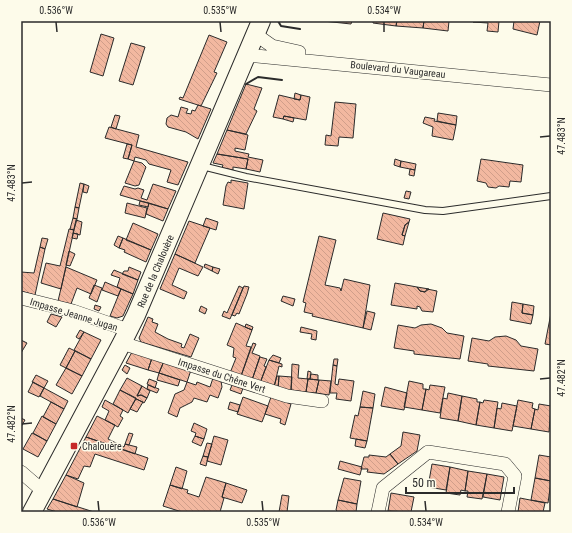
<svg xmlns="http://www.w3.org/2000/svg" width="572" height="533" font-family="'Roboto Condensed',sans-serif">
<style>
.building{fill:url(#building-back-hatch);stroke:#2b2b2b}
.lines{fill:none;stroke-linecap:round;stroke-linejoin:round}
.lane-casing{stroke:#2b2b2b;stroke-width:8}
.street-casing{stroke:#2b2b2b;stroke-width:14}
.secondary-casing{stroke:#2b2b2b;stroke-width:20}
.lane{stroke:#fdfbea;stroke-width:6}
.street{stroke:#fdfbea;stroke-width:13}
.secondary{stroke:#fdfbea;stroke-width:18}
.wall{stroke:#2b2b2b;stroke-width:2}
.ticks{fill:none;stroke:#2b2b2b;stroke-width:1.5}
.poi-dot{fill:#c62828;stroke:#fdfbea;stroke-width:1.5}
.labels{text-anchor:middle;stroke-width:3;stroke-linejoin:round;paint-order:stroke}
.street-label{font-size:10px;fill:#2b2b2b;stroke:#fdfbea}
.poi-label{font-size:10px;fill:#2b2b2b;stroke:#fdfbea;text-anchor:start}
.neatline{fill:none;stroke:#2b2b2b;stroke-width:1.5}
.ticks-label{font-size:10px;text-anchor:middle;fill:#2b2b2b}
</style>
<defs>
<pattern id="building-back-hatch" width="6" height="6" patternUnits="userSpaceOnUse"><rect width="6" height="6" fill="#f2b8a0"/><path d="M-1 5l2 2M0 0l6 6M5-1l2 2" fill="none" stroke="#d09e8a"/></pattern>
</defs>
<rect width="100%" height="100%" fill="#fdfbea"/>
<path class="building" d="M323 21H352L351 24Z
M373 21H397L396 26 373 23Z
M397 21H424L423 28 396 26Z
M424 21H449L448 31 423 28Z
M499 21 498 32 487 31 488 23 473 22Z
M514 21H540L537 35 513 29Z
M101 34 114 38 103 76 90 72Z
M209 35 227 42 214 72 217 73 201 106 179 99 180 97 183 98Z
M131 43 145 47 133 85 119 81Z
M246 84 262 88 254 109 257 111 246 134 227 130Z
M295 93 301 95 300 100 294 99Z
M279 95 300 100 301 95 310 97 306 120 284 116 283 119 273 117Z
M335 102 356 104 353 138 339 137 338 146 325 145 326 135 331 136Z
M198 105 211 109 198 139 186 132 168 127 166 124 167 118 171 115 178 117 181 107 188 109 186 113 191 114 192 110 195 111Z
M438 113 457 116 456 125 437 121Z
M115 115 120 116 116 129 111 127Z
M284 116 294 118 293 122 283 119Z
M425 117 435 119 434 121 456 125 453 140 432 136 433 127 423 123Z
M109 127 139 135 136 147 188 162 178 185 167 182 171 170 149 164 146 160 135 157 134 161 128 159 132 145 105 138Z
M227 130 248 135 245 150 235 148V151L249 154 248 157 263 160 260 172 246 169 248 159 217 154Z
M127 144 132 145 128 159 123 158Z
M217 154 248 159 246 169 233 167V170L222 168 223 165 213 163Z
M395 159 401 161 400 167 394 165Z
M481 159 523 165 521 182 510 181 509 187 499 186 496 188 488 187 486 183 477 181Z
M134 161 142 163 146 167 139 185 135 186 125 183Z
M401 161 416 164 415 170 400 167Z
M410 169 415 170 414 176 409 175Z
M231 180 248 183 244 209 223 205 226 186 228 182 231 183Z
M80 183 84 184 79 208 75 207Z
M84 184 89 186 87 193 83 192Z
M153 184 176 191 168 209 120 195 124 186 135 189 138 188 144 190 141 198 147 200Z
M406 191 411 192 409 199 404 198Z
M140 201 149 203 148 207 139 205Z
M127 203 147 208 145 218 125 213Z
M149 203 168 209 163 221 146 214Z
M75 207 79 208 77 219 73 218Z
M383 213 410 219 409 222 405 225 402 235 405 236 403 245 377 239Z
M73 218 77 219 74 230 70 229Z
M206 218 218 222 216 230 203 226Z
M76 220 82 222 80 235 73 233Z
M189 221 210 228 195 263 175 254Z
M409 222 405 236 402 235 405 225Z
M133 223 158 234 151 250 126 240Z
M69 229 74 230 61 289 41 283 46 263 60 266Z
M73 233 78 234 77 239 72 238Z
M118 236 123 238 119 248 114 245Z
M319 236 336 240 325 285 340 288 341 291 344 279 370 285 363 328 312 316 313 314 304 312 306 303 303 302Z
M42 238 48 239 45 249 40 247Z
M123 238 151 250 146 262 124 252 125 250 119 248Z
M40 247 45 249 35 295 21 291V272L34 273Z
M69 251 75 254 70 266 66 265Z
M175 254 203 267 198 276 179 268 172 285 187 292 184 299 160 289Z
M205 264 213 267 212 271 204 267Z
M66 267 97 280 91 294 77 288 71 304 58 301Z
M129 267 141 272 138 280 122 274 124 271H128Z
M213 267 220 269 218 274 212 271Z
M114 270 138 280 133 294 117 287 120 278 111 275Z
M105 282 121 289 118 296 102 290Z
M395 283 417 287 420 291 425 292 427 289 437 291 433 312 422 311 420 307 417 306V309L391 305Z
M94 285 102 288 97 302 89 298Z
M239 286 243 288 230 319 222 316 224 311 227 313Z
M244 286 249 287 247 294 239 314 237 313 235 316 232 315Z
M417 287 429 289 425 292 420 291Z
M121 289 133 294 123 316 117 318 110 316Z
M283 296 295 299 293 306 281 301Z
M512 302 523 304 522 313 533 315 531 324 510 320Z
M523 304 534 306 533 315 522 313Z
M95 305 101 307 99 311 94 309Z
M201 306 207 309 205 314 199 311Z
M367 311 375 313 371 330 363 328Z
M551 313V345L545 344Z
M51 314 62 317 56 327 47 322Z
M148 317 153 319 152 322 158 324 155 332 168 339 182 344 181 347 184 348 190 334 199 338 191 357 141 342 139 338Z
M236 323 252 330 246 346 251 347 241 376 230 373 236 358 233 357 234 348 227 345Z
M246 324 253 327 252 330 245 327Z
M431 324 442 328 447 333 464 336 460 359 414 354V351L394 348 398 325 415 328 421 325Z
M301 327 317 331 316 340 311 339 312 334 300 332Z
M80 330 84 332 79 339 76 337Z
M84 332 101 340 91 359 74 350Z
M506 336 516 340 521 346 538 349 534 371 488 366V364L468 361 472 338 489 341 495 337Z
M21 340 27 343 21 353Z
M253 343 256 344 252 353 260 356 252 380 241 376Z
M69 348 75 351 66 368 60 365Z
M75 351 91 359 82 376 66 368Z
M132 352 152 358 148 370 126 363Z
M273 355 281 358 279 363 269 360Z
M260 357 267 359 264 366 266 367 260 383 252 380Z
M152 358 164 361 159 373 148 370Z
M334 359H338L337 366 333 365Z
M269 360 282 364V367L279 366 274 387 260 383Z
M164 361 191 370 187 382 159 373Z
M292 364 299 365 298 378 308 379 306 392 291 390Z
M125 365 130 368 127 374 122 370Z
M333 365 337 366 335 384 338 385 339 379 354 381 351 401 336 399 337 393H330Z
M66 368 82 376 72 394 56 385Z
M308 371 311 372 310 379H307Z
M159 373 180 380 178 386 157 380Z
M311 374 318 375V380L310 379Z
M36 375 48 381 44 388 32 382Z
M277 376H279L278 388 274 387Z
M279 376 292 377 291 390 278 389Z
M127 378 142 386 137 396 141 395 147 398 144 403 120 390Z
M213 378 221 381 222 387 218 398 210 395 207 402 194 398 192 402 180 408 177 417 168 413 175 394 184 390 187 382 196 385 197 382 210 387Z
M149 379 157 382 155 388 147 384Z
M308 379 319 380 316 393 306 392Z
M319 380 331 381 329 395 316 393Z
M409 381 423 384V389H426L422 410 404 407Z
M33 382 44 388 39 397 28 392Z
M148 385 159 389 157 393 147 389Z
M232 385 243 388 241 394 230 390Z
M430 385 445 387 440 413 422 410 426 389 429 390Z
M142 386 150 391 147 398 141 395 137 396Z
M385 387 407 393 404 410 381 406Z
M44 388 68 401 64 409 40 396Z
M120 390 136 398 128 413 113 404Z
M363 391 375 394 373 408 360 407Z
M448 393 462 396 458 421 440 418 443 398 447 399Z
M462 396 477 399V402H480L476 425 458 421Z
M243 397 268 406 262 422 237 414Z
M271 397 291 404 285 425 280 423 281 419 265 414Z
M136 399 143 402 137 412 130 409Z
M105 400 123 410 120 416 123 418 118 427 105 420 109 411 102 407Z
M484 400 498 402 494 428 476 425 480 402 483 403Z
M518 400 533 403 532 408 535 409 531 429 513 426Z
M51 402 64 409 56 424 43 417Z
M230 402 240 405 238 412 228 409Z
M502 403 517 406 512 431 494 428 497 408 501 409Z
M539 404 551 406 549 432 531 429 535 409 538 410Z
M360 407 373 408 367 441 350 438 355 415 358 416Z
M42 416 56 424 47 441 33 433Z
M97 416 115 425 108 439 124 447 125 444 137 447 135 454 86 437Z
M21 418 25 420 21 427Z
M194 423 207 429 204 439 195 436 196 433 191 431Z
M403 432 420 435 417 451 398 464 390 454 401 446Z
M32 433 47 441 38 457 23 449Z
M129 433 133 434 129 445 125 444Z
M195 436 204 439 201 446 192 442Z
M214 436 228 440 221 465 207 461Z
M86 437 148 458 144 470 95 454 90 467 84 466 78 479 66 475Z
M356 439 367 441 365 448 355 446Z
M207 443 212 444 208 457 203 456Z
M390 454 398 464 384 474 367 472 368 469H361L364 457H369V455L386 457Z
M539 455 551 457V481L535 478Z
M203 456 208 457 206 466 200 464Z
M340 461 362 467 360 475 338 469Z
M432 464 450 467 446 490 428 487Z
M176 467 187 471 182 489 170 485Z
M450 467 468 471 465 491 461 490 460 495 446 493Z
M468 471 487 474 482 499 467 497 468 491H465Z
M487 474 504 477 500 500 483 497Z
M66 475 84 483 77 507 53 499Z
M206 477 226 483 222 497 224 498 220 512H182L163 506 170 485 188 490 187 493 199 497Z
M344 478 361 481 357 504 338 500Z
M535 478 551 481 548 503 531 500Z
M226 483 247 490 242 503 222 497Z
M391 493 414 497 411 512 388 511Z
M282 495 289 496 287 512H279Z
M520 498 545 503 543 512H518Z
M53 499 94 512H95H57L47 509Z
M338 500 357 504 356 512H338L336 510Z"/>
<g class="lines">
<g class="lane-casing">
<path id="lane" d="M202 166 246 177 425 210 443 211 551 196"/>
</g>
<g class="street-casing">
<path id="street" d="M255 34 272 46 299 52
M246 55 551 85
M21 298 73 311 128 330
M122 343 287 396 322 401
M21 472 43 491
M378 512 383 488 428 452 505 464 515 476 508 512"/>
</g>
<g class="secondary-casing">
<path id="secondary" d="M32 512 122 343 136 315 261 21"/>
</g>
<use href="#lane" class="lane"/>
<use href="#street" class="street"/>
<use href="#secondary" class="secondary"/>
<path class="wall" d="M278 21 281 26 300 29
M246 84 258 77 282 80"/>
</g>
<path class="ticks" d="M56 22 57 32M220 22 221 32M384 22V32M540 137 550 136M22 183 32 182M540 379 550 378M22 424 32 423M98 501 99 511M262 501 263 511M425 501 426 511"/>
<rect class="poi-dot" x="70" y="442" width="8" height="8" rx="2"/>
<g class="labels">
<g class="street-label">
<text transform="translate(398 69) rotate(6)" y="4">Boulevard du Vaugareau</text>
<text transform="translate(155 271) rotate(-67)" y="4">Rue de la Chalouère</text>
<text transform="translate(74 314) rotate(17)" y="4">Impasse Jeanne Jugan</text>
<text transform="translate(222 375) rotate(18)" y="4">Impasse du Chêne Vert</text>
</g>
<g class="poi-label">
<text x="82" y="450">Chalouère</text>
</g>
</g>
<rect width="572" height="533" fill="none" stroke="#fdfbea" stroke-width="44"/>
<path d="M406 487v6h108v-6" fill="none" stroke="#2b2b2b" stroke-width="2"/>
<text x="412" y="487" font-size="12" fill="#2b2b2b" stroke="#fdfbea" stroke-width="3" paint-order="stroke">50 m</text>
<rect x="22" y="22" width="528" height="489" class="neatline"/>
<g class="ticks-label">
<text x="56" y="14">0.536°W</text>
<text x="220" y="14">0.535°W</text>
<text x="384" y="14">0.534°W</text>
<text transform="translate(561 136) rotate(-90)" y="4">47.483°N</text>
<text transform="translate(11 183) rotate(-90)" y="4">47.483°N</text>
<text transform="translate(561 378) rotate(-90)" y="4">47.482°N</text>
<text transform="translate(11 424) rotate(-90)" y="4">47.482°N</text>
<text x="99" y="526">0.536°W</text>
<text x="263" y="526">0.535°W</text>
<text x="426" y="526">0.534°W</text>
</g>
</svg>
